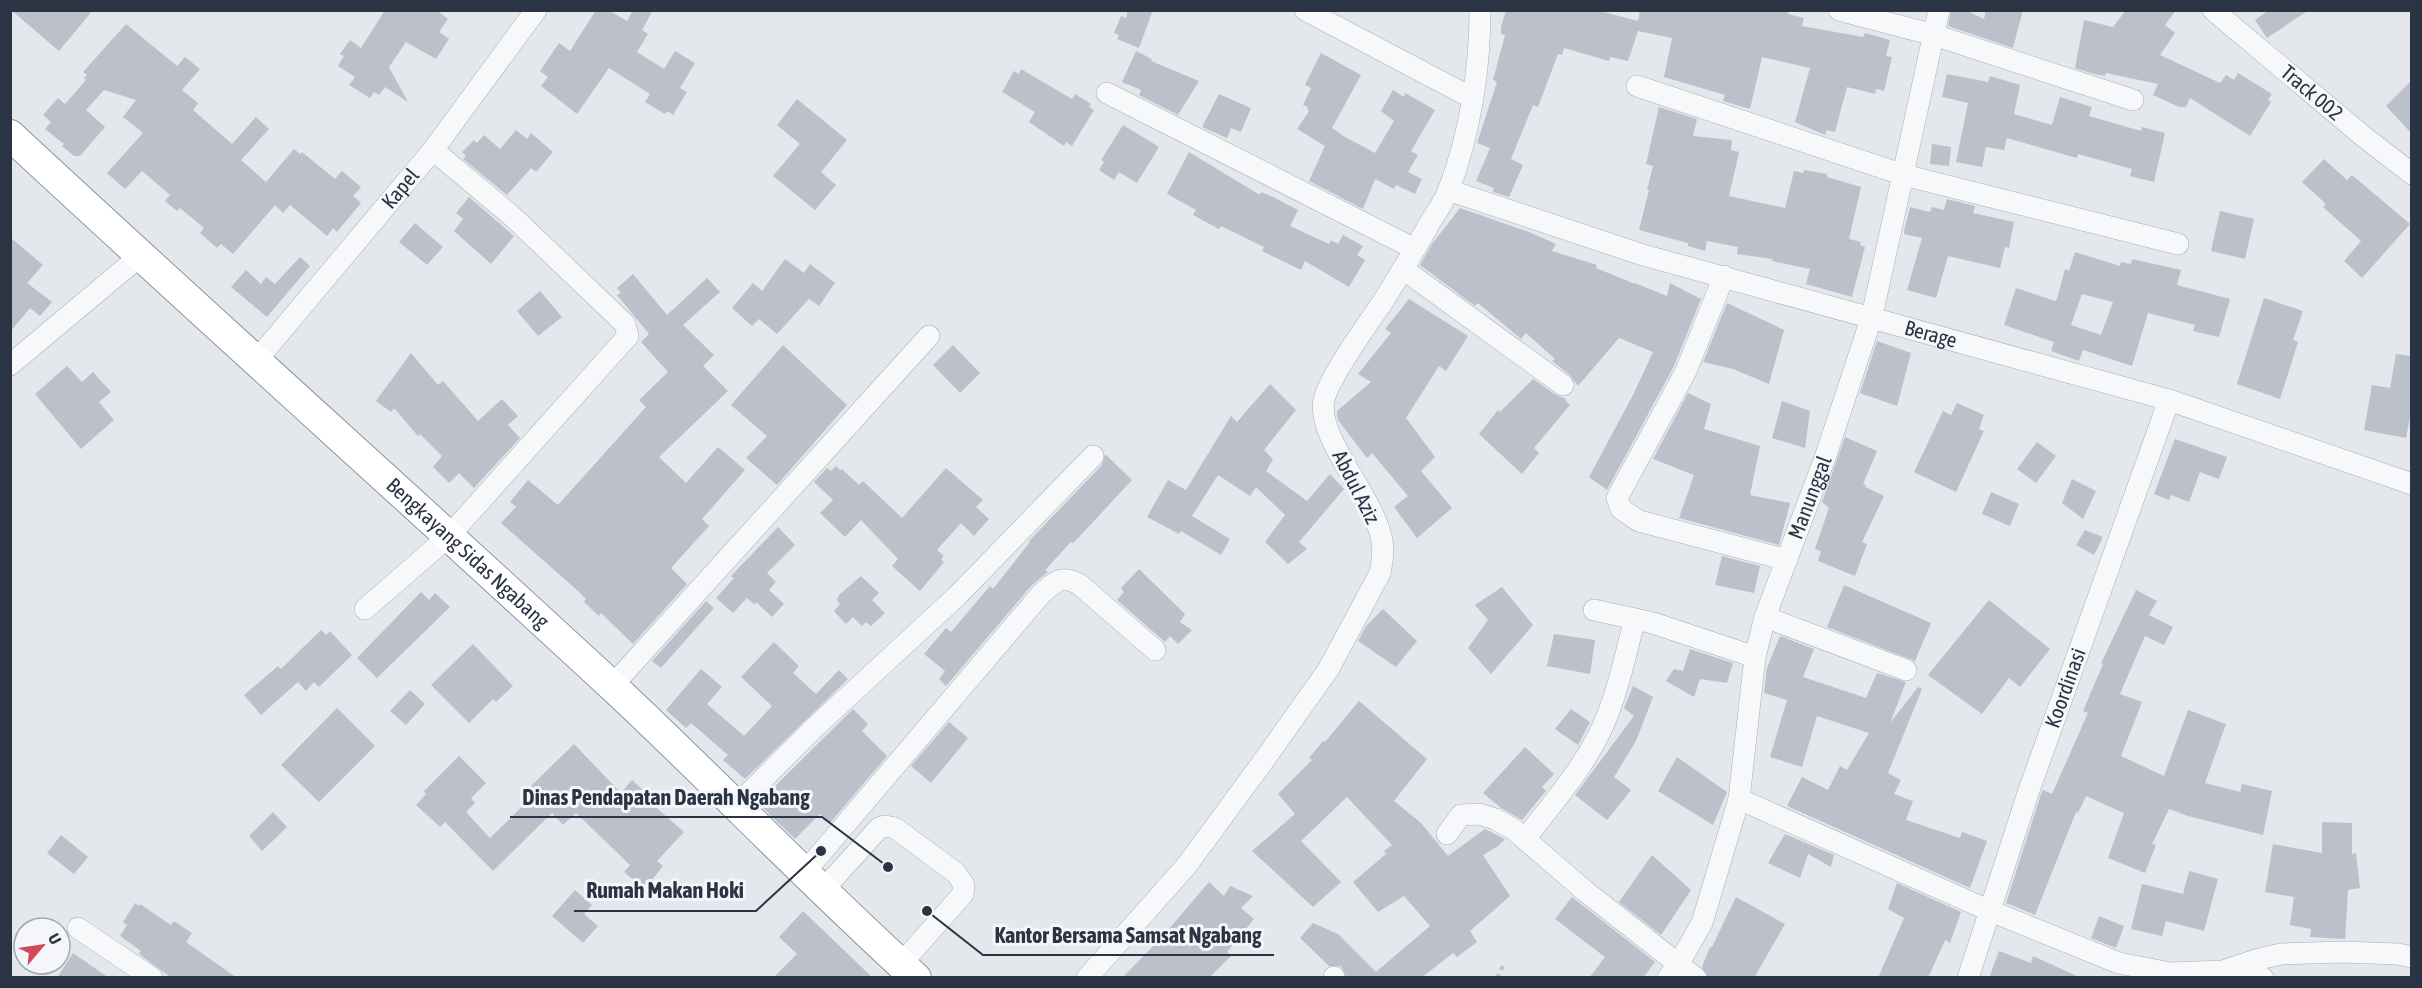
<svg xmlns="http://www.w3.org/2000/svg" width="2422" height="988" font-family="'Asap Condensed',sans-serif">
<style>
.building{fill:#bbc0ca;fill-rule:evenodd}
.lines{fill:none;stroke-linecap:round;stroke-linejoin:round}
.minor-casing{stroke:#a9aeb7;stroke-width:22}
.highway-casing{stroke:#8b94a3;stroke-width:32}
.path{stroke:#c2c5cb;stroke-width:4;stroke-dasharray:4.5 4.5;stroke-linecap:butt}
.minor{stroke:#f7f8fa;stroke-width:21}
.highway{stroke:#fff;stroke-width:30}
.labels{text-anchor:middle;stroke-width:6;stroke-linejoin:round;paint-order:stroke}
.street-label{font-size:21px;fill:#2b3445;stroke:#f4f6f9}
.leader{fill:none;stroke:#2b3445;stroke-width:2}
.callout-dot{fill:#2b3445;stroke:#f4f6f9;stroke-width:2}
.callout-label{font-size:22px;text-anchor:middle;font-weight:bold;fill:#2b3445;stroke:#f4f6f9;stroke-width:6;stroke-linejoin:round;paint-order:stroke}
</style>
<rect width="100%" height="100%" fill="#e4e7ec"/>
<path class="building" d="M11 10H93L59 51Z
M385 10H436L448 19 439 32 449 39 436 59 406 42 389 67 408 102 385 87 379 95 374 92 370 98 349 85 355 77 338 66 344 56 340 54 350 40 361 48Z
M596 10H608L627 21 633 10H653L642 30 648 34 637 52 664 69 675 51 695 63 680 88 687 92 673 115 667 111 665 114 645 102 650 94 609 68 577 114 541 86 548 77 540 71 559 43 570 51Z
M1128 10H1153L1139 48 1117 39 1119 35 1114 33 1121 16 1126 18Z
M1506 10H1596L1638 21 1640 10H1789L1788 14 1804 18 1802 26 1863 37 1865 33 1890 40 1886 56 1892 57 1884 91 1876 89 1875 94 1847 87 1835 132 1827 130 1825 135 1795 122 1810 68 1762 57 1750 109 1723 101 1725 95 1664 77 1672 38 1638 31 1628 61 1610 57 1609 61 1564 48 1562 55 1558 54 1538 107 1533 105 1511 159 1523 165 1509 197 1493 192 1494 188 1476 181 1490 148 1477 143 1497 82 1493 80 1505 35 1501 34V27Z
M1951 10H1965L1984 19 1986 10H2023L2013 48 1948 26Z
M2126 10H2176L2165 25 2175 33 2160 55 2220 83 2226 75 2234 80 2238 73 2272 94 2268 100 2271 102 2250 136 2190 98 2186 107H2179L2153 95 2158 84 2106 73 2105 76 2094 74 2075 68 2084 20 2113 27Z
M2269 10H2309L2267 38 2255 20Z
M126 24 177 66 185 57 200 69 182 90 198 103 193 110 232 144 256 117 269 129 241 160 266 182 294 149 300 154 302 152 335 179 342 171 361 187 353 196 361 203 337 232 333 228 327 236 290 205 283 213 275 205 233 254 221 244 217 248 200 233 204 228 180 208 177 211 165 201 170 195 142 171 125 189 107 173 143 133 123 117 136 100 104 90 86 110 105 127 80 156H74L62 146 64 144 45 129 51 122 43 115 58 98 65 104 86 80 84 78 87 75 83 72Z
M1136 51 1152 59 1151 61 1199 81 1178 115 1139 95 1141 90 1122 82Z
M1321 53 1361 75 1332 128 1345 137 1375 153 1394 121 1381 111 1393 90 1404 97 1405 93 1435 110 1411 151 1418 155 1408 172 1422 179 1415 194 1396 185 1394 189 1375 179 1363 209 1309 181 1325 146 1297 129 1309 111 1307 110 1308 107 1303 105 1311 88 1305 85Z
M1021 69 1072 99 1075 94 1091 104 1089 107 1094 110 1072 146 1066 142 1064 146 1029 122 1035 112 1002 92 1014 71 1019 74Z
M1947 74 1988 82 1990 76 2020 85 2014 114 2052 125 2060 97 2092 107 2089 116 2141 131 2142 127 2165 133 2154 182 2130 176 2132 169 2078 154 2077 158 2007 138 2004 150 1986 147 1982 167 1956 162 1968 103 1942 97Z
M2412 80V134L2386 106Z
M1219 94 1251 108 1241 132 1231 128 1227 138 1202 127Z
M797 99 847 140 821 172 836 185 815 210 773 176 800 144 777 125Z
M1659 107 1697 119 1693 136 1732 140 1731 150 1739 152 1729 196 1785 208 1794 171 1803 173 1804 170 1827 174V177L1861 187 1849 239 1861 242 1860 245 1865 247 1852 297 1806 284 1810 269 1772 261 1773 259 1737 254 1738 247 1707 241 1705 251 1688 246V243L1639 230 1649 190H1647L1653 166 1646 164Z
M1123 125 1159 147 1137 183 1119 172 1114 180 1099 170 1104 162 1101 160Z
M516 130 527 139 531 133 553 152 536 172 531 168 507 195 463 159 466 156 462 152 474 140 477 143 484 135 500 149Z
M1932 144 1951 147 1949 166 1930 164Z
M1189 152 1260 195 1261 192 1273 197 1298 210 1290 226 1329 244 1331 240 1338 244 1343 235 1363 246 1357 255 1365 260 1349 287 1305 261 1301 270 1262 251 1264 247 1221 226 1219 229 1193 215 1196 210 1167 194Z
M2324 159 2347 180 2352 175 2410 224 2362 278 2344 261 2361 241 2323 207 2326 204 2302 182Z
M469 197 514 236 491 264 454 231 463 219 456 213Z
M1947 199 1975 206 1973 213 2014 222 2009 248 2005 247 2000 268 1948 256 1936 298 1907 290 1922 238 1904 234V231L1910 207 1930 212 1932 207 1944 210Z
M1460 208 1529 232 1556 244 1552 251 1597 265 1596 268 1635 284V283L1667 296 1670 283 1701 299 1674 366 1607 490 1589 477 1633 395 1653 352 1619 338 1578 386 1570 375 1552 361 1555 359 1526 333 1521 339 1478 303 1475 306 1420 265 1432 244Z
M2220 211 2254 219 2245 259 2211 251Z
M415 223 443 247 427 265 399 242Z
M10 237 43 265 27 283 52 302 40 316 30 308 10 332Z
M2075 252 2120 266 2121 262 2131 264 2132 259 2181 270 2177 285 2230 299 2219 337 2193 331 2195 325 2148 313 2132 366 2083 350 2079 361 2051 351 2054 342 2004 325 2016 288 2055 301 2057 299 2065 269 2069 271ZM2082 294 2113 302 2101 335 2071 325Z
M300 257 310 266 267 317 231 287 246 270 261 284 266 277 275 284Z
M785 259 804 273 810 264 835 283 819 306 809 299 777 334 759 319 752 326 732 308 753 283 762 291Z
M633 274 667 315 707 278 720 292 683 325 714 355 703 366 728 391 659 457 686 483 718 447 745 470 702 519 709 526 671 568 687 584 633 644 601 613 599 616 584 602 586 599 578 591 501 523 516 507 510 502 528 480 558 505 646 407 639 400 668 372 641 342 649 334 617 295 621 293 617 288Z
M540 291 562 317 538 336 517 311Z
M2264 298 2303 311 2293 340 2298 342 2280 399 2237 384Z
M1409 299 1468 336 1446 371 1439 366 1406 418 1435 457 1421 471 1452 508 1417 538 1394 507 1408 496 1372 453 1367 458 1338 420 1337 413V411L1371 382 1358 374 1391 333 1385 329Z
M1727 303 1784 330 1769 384 1733 369 1703 362Z
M1877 341 1911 353 1897 406 1860 393Z
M783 345 847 405 777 485 746 458 767 436 731 405Z
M953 345 980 373 960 393 933 365Z
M411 353 438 385 443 381 478 421 502 399 518 416 508 425 520 438 474 488 459 473 449 483 433 467 442 456 420 434 418 436 394 408 391 412 376 401Z
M2396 354 2412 356V407L2406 438 2364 430 2372 385 2390 388Z
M67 366 82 382 93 372 111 392 99 402 114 420 81 449 35 394Z
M1533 379 1556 395 1567 399 1565 400 1570 405 1534 448 1539 453 1522 474 1479 434 1498 410 1500 412Z
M1270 384 1296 410 1264 450 1273 459 1266 471 1307 501 1330 474 1344 489 1299 542 1307 549 1288 564 1265 542 1285 515 1256 487 1250 496 1218 475 1192 516 1230 539 1221 555 1181 531 1179 534 1147 517 1168 480 1186 490 1231 416 1237 422Z
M1688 393 1711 404 1704 429 1760 446 1750 495 1790 503 1779 545 1679 518 1694 475 1653 459Z
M1782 401 1810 411 1805 448 1772 438Z
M1957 403 1984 415 1979 429 1984 431 1956 492 1914 472 1943 411 1951 415Z
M1845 437 1877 451 1863 484 1866 485 1865 487 1884 496 1862 542 1867 544 1855 576 1818 561 1821 551 1815 549 1829 508 1822 502Z
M2175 439 2227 457 2219 479 2200 472 2189 502 2171 495 2169 500 2154 494Z
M2037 442 2056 456 2036 483 2017 469Z
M1105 454 1132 480 1080 536 1073 543 1071 542 1045 570 1048 572 1032 585 946 686 939 679 945 671 924 654 946 628 951 632 990 586 993 589 1030 542 1029 541 1102 465Z
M836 466 840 470 842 469 859 485 863 481 902 518 946 468 983 500 976 507 989 519 974 536 961 523 937 550 944 556 941 559 944 562 920 591 892 566 898 559 861 520 845 537 820 513 833 500 814 482 827 468 831 471Z
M2072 479 2096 491 2083 519 2062 503Z
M1991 492 2019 504 2010 526 1982 514Z
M778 527 795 545 767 573 776 582 769 590 784 604 772 617 756 602 755 605 747 598 733 613 716 598 734 578 731 576Z
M2085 530 2103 537 2094 555 2076 545Z
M1722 556 1760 566 1754 593 1715 585Z
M1139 569 1185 614 1180 622 1192 630 1178 644 1170 636 1165 642 1117 600 1124 592 1121 588Z
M861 576 879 593 872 600 885 613 871 626 866 622 862 626 853 617 846 624 834 611 840 604 837 600 839 595Z
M1844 585 1931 623 1915 661 1827 627Z
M1502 587 1533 625 1491 674 1468 648 1488 620 1475 605Z
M2136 590 2157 601 2149 615 2173 627 2164 645 2145 636 2120 694 2142 702 2121 756 2164 776 2188 710 2226 724 2205 783 2240 792 2242 784 2272 791 2263 835 2188 816 2169 809 2152 844 2156 845 2145 873 2108 858 2124 813 2086 796 2078 813 2076 812 2035 915 2006 903 2041 794 2043 790 2052 794 2088 713 2083 711 2103 664 2101 663Z
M421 592 429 600 435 593 450 607 377 678 357 658Z
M1989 600 2050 649 2020 687 2009 678 1982 714 1928 675Z
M706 601 714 608 661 668 652 661Z
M1383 609 1417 641 1396 667 1358 641 1366 626Z
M321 630 326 635 330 631 352 655 319 687 314 682 306 691 298 682 261 715 244 695 278 666 281 669Z
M1554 634 1595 640 1590 674 1547 666Z
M1780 636 1814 649 1803 677 1866 698 1877 673 1906 682 1890 723 1918 687 1922 689 1888 773 1901 780 1894 794 1913 801 1906 820 1960 838 1962 832 1987 841 1970 888 1787 806 1802 777 1828 790 1840 766 1847 770 1869 733 1817 716 1802 767 1770 757 1787 700 1764 693 1767 668Z
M774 642 799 666 793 673 816 694 839 670 848 679 745 779 723 760 728 755 691 723 686 728 666 710 701 669 722 687 707 704 744 736 772 706 741 677Z
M473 644 513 686 496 702 493 699 469 723 431 685Z
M1690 649 1733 663 1727 683 1700 679 1694 697 1666 681 1674 669 1683 671Z
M1633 686 1653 697 1636 741 1614 777 1631 790 1607 820 1575 795 1634 716 1624 708Z
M410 690 425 704 406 725 390 711Z
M1359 701 1427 759 1394 801 1421 823 1448 856 1485 829 1505 839 1498 846 1483 855 1510 896 1470 931 1477 942 1457 957 1453 953 1421 978H1347L1341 966H1329L1300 938 1313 923 1338 934 1376 972 1430 926 1404 896 1378 912 1353 882 1386 854 1384 851 1392 845 1347 797 1301 841 1341 882 1313 907 1252 851 1295 814 1278 794 1312 760 1309 758 1323 741 1325 742Z
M337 708 375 746 319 802 281 765Z
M853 709 868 724 862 731 887 756 830 823 820 814 795 839 758 803Z
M1571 709 1590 722 1578 745 1555 729Z
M949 722 968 738 931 783 911 766Z
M574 744 621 793 632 780 655 801 652 804 684 832 657 861 663 866 650 882 648 880 642 887 624 872 630 865 576 813 563 825 552 813 493 871 445 822 440 827 416 805 426 794 424 791 459 756 486 783 471 798 475 803 466 812 490 838 534 795 528 789Z
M1525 747 1554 774 1540 789 1542 787 1546 791 1522 820 1501 808 1483 793Z
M1677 757 1727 792 1713 825 1658 791Z
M273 812 287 827 262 851 249 836Z
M2322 822 2352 823V854L2356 853 2360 888 2348 890 2345 939 2310 937 2311 929 2290 925 2294 897 2265 892 2273 844 2322 853Z
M1785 834 1834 855 1831 867 1808 854 1800 878 1768 863Z
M61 835 88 857 74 874 47 853Z
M1652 855 1691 890 1661 935 1619 902Z
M2189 871 2218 879 2204 931 2166 921 2162 936 2131 929 2142 884 2183 894Z
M1209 882 1224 896 1230 886 1253 896 1241 908 1254 919 1227 952 1232 955 1209 978H1122L1162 937Z
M1897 883 1961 912 1950 943 1945 940 1928 978H1878L1904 918 1888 909Z
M575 890 592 905 584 914 598 926 583 943 552 916Z
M1572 897 1655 962 1643 978H1589L1605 957 1555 919Z
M1736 897 1785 924 1754 978H1708L1702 967 1710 947H1712Z
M135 903 139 906 140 904 171 925 174 921 192 933 186 942 237 978H172L162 971 139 954 141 951 120 936 127 925 123 922Z
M803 911 873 978H773L797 954 779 937Z
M2099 916 2124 926 2116 948 2091 938Z
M1999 951 2031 963 2033 956 2081 978H1989Z
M73 953 109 978H57Z"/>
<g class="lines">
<g class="minor-casing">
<g id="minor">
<path d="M1305 10 1472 98"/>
<path d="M1839 10 1934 35 2133 100"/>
<path id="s1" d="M2213 10 2363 136 2412 174"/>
<path d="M1637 86 1904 175 2178 244"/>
<path d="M1107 93 1415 249"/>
<path id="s2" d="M1448 190 1643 255 2169 400 2412 484"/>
<path d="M1403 269 1563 385"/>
<path d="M1724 276 1686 371 1617 498 1621 509 1639 521 1787 560"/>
<path id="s3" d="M256 361 433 150 536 10"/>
<path d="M10 365 140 256"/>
<path d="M365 609 448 537 628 336 625 324 513 217 433 150"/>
<path d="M1594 610 1653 623 1755 657"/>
<path d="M1765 617 1906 670"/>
<path d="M612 686 929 336"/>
<path d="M1739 799 1988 910 2119 963 2170 973 2223 971 2259 959 2281 954 2342 952 2398 954 2412 957"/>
<path d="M737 805 815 727 957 596 1093 456"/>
<path d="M1447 834 1461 815 1479 814 1495 819 1513 829 1585 891 1696 978"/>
<path d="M1525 839C1554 801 1590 761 1607 716 1620 685 1626 651 1635 619"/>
<path d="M804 873 1042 593C1057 581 1060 575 1079 584L1155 650"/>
<path d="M822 891 879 828 885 826 895 828 956 873 964 885 963 894 901 964"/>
<path d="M78 928 152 978"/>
<path d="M2240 966 2263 978"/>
<path d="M1334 977V978"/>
<path d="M1087 978 1187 865 1262 763 1328 670 1380 573C1382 562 1384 552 1382 541 1375 498 1316 438 1324 400 1329 377 1367 325 1382 303 1399 276 1415 249 1431 221 1437 211 1445 200 1449 189 1470 134 1480 69 1480 10"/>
<path id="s4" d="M1668 978 1679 963 1702 923 1739 799 1755 657 1765 617 1826 455 1872 316 1939 10"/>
<path id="s5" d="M1968 978 2028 793 2169 400"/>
</g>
</g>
<g class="highway-casing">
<g id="highway">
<path id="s6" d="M10 135C209 320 412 501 611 685 714 781 811 883 916 978"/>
</g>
</g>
<path class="path" d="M1497 978 1503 966"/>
<use href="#minor" class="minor"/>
<use href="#highway" class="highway"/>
</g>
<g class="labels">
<g class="street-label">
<text dy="7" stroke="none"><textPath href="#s1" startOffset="129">Track 002</textPath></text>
<text dy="7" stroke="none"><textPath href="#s3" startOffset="225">Kapel</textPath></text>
<text dy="7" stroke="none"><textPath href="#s2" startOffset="504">Berage</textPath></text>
<text transform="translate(1356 487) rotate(63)" y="7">Abdul Aziz</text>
<text dy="7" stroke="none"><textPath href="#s4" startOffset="506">Manunggal</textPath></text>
<text dy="7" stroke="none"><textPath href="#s6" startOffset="620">Bengkayang Sidas Ngabang</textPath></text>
<text dy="7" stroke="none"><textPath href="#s5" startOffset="306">Koordinasi</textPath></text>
</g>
</g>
<path class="leader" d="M888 867L822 817H510M821 851L756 911H574M927 911L983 955H1274"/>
<g class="callout-dot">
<circle cx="888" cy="867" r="6"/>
<circle cx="821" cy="851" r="6"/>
<circle cx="927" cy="911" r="6"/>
</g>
<g class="callout-label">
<text x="666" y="805">Dinas Pendapatan Daerah Ngabang</text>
<text x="665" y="898">Rumah Makan Hoki</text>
<text x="1128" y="943">Kantor Bersama Samsat Ngabang</text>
</g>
<rect width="2422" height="988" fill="none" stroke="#2b3445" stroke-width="24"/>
<g transform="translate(42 946) rotate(61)"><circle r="28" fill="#f4f6f9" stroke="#a4a8b1" stroke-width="1.5"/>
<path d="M0-4.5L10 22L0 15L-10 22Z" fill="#d1495b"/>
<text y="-9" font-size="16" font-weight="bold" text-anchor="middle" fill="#2b3445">U</text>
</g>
</svg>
